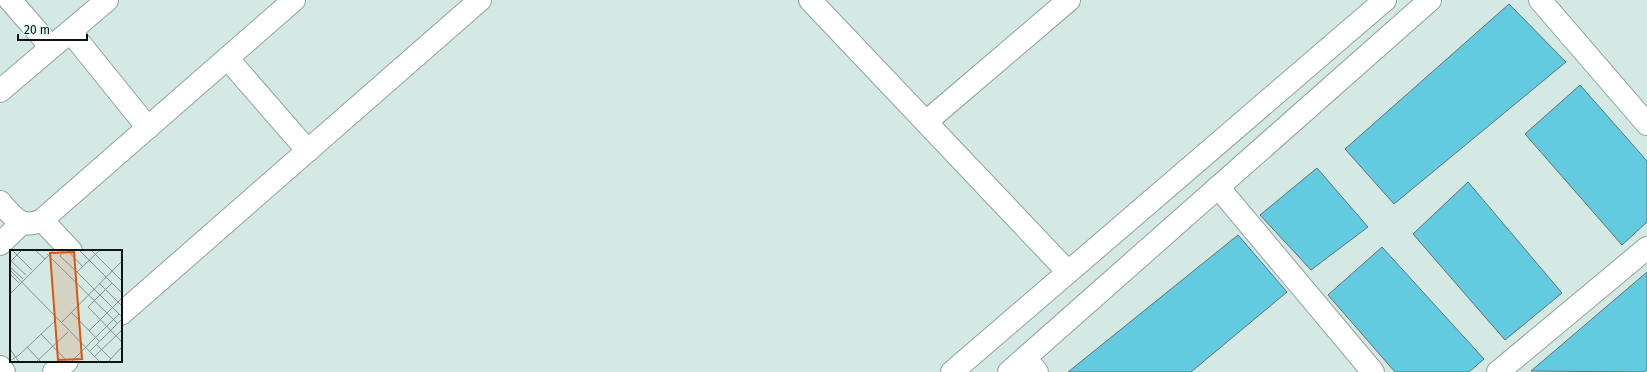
<svg xmlns="http://www.w3.org/2000/svg" width="1647" height="372" font-family="'Fira Sans',sans-serif">
<style>
.building{fill:#63cbdf;stroke:#607377}
.lines{fill:none;stroke-linecap:round;stroke-linejoin:round}
.street-casing{stroke:#8fa29e;stroke-width:24}
.secondary-casing{stroke:#8fa29e;stroke-width:24}
.street{stroke:#fff;stroke-width:22}
.secondary{stroke:#fff;stroke-width:22}
.inset-road{fill:none;stroke:#849390;stroke-width:1}
.view{fill:#dd560c;fill-opacity:0.15;stroke:#dd560c;stroke-width:2}
.inset-edge{fill:none;stroke:#0c1311;stroke-width:2}
</style>
<rect width="100%" height="100%" fill="#d4e9e4"/>
<path class="building" d="M1509 4 1566 62 1394 204 1345 149Z
M1580 85 1647 161V222L1622 245 1525 134Z
M1317 168 1368 227 1311 270 1260 215Z
M1468 182 1562 293 1505 340 1413 234Z
M1238 235 1287 292 1191 372H1068Z
M1382 247 1484 359 1469 372H1395L1328 295Z
M1647 272V370L1644 372 1531 371Z"/>
<g class="lines">
<g class="street-casing">
<path id="street" d="M10 0 51 47
M810 0 1068 272
M1540 0 1647 124
M70 31 148 128
M228 59 308 151
M0 91 107 0
M926 122 1069 0
M1218 187 1373 372
M0 202C13 217 22 230 42 220L294 0
M42 220 71 251
M0 244 22 223
M121 314 480 0
M1025 358 1037 372
M0 367 4 372
M54 372 67 361
M1498 372 1647 248"/>
</g>
<g class="secondary-casing">
<path id="secondary" d="M952 372 1385 0
M1009 372 1430 0"/>
</g>
<use href="#street" class="street"/>
<use href="#secondary" class="secondary"/>
</g>
<g transform="translate(10 250)">
<rect width="112" height="112" fill="#d4e9e4"/>
<path class="inset-road" d="M2 0 22 20M25 0 35 9M54 0 50 6 67 22 90 0M57 0 73 17M69 0 112 43M81 0 112 31M37 4 107 73M0 10 16 25M0 12 12 0M0 17 13 29M0 20 90 112M67 22 112 67M0 24 9 33M89 33 112 56M102 33 78 57 112 92M0 44 44 0M61 62 90 92M52 72 112 11M79 81 112 48M31 84 58 112M87 95 101 109M17 97 31 112M0 99 9 112M80 101 112 69M85 106 112 80M0 111 9 105 46 70M26 112 58 82M61 112 109 64M98 112 112 97"/>
<path class="view" d="M64 2 72 109 48 110 40 3Z"/>
<rect width="112" height="112" class="inset-edge"/>
</g>
<path d="M18 34v6h69v-6" fill="none" stroke="#0c1311" stroke-width="2"/>
<text x="24" y="34" font-size="12" fill="#0c1311" stroke="#e1f6f1" stroke-width="3" paint-order="stroke">20 m</text>
</svg>
